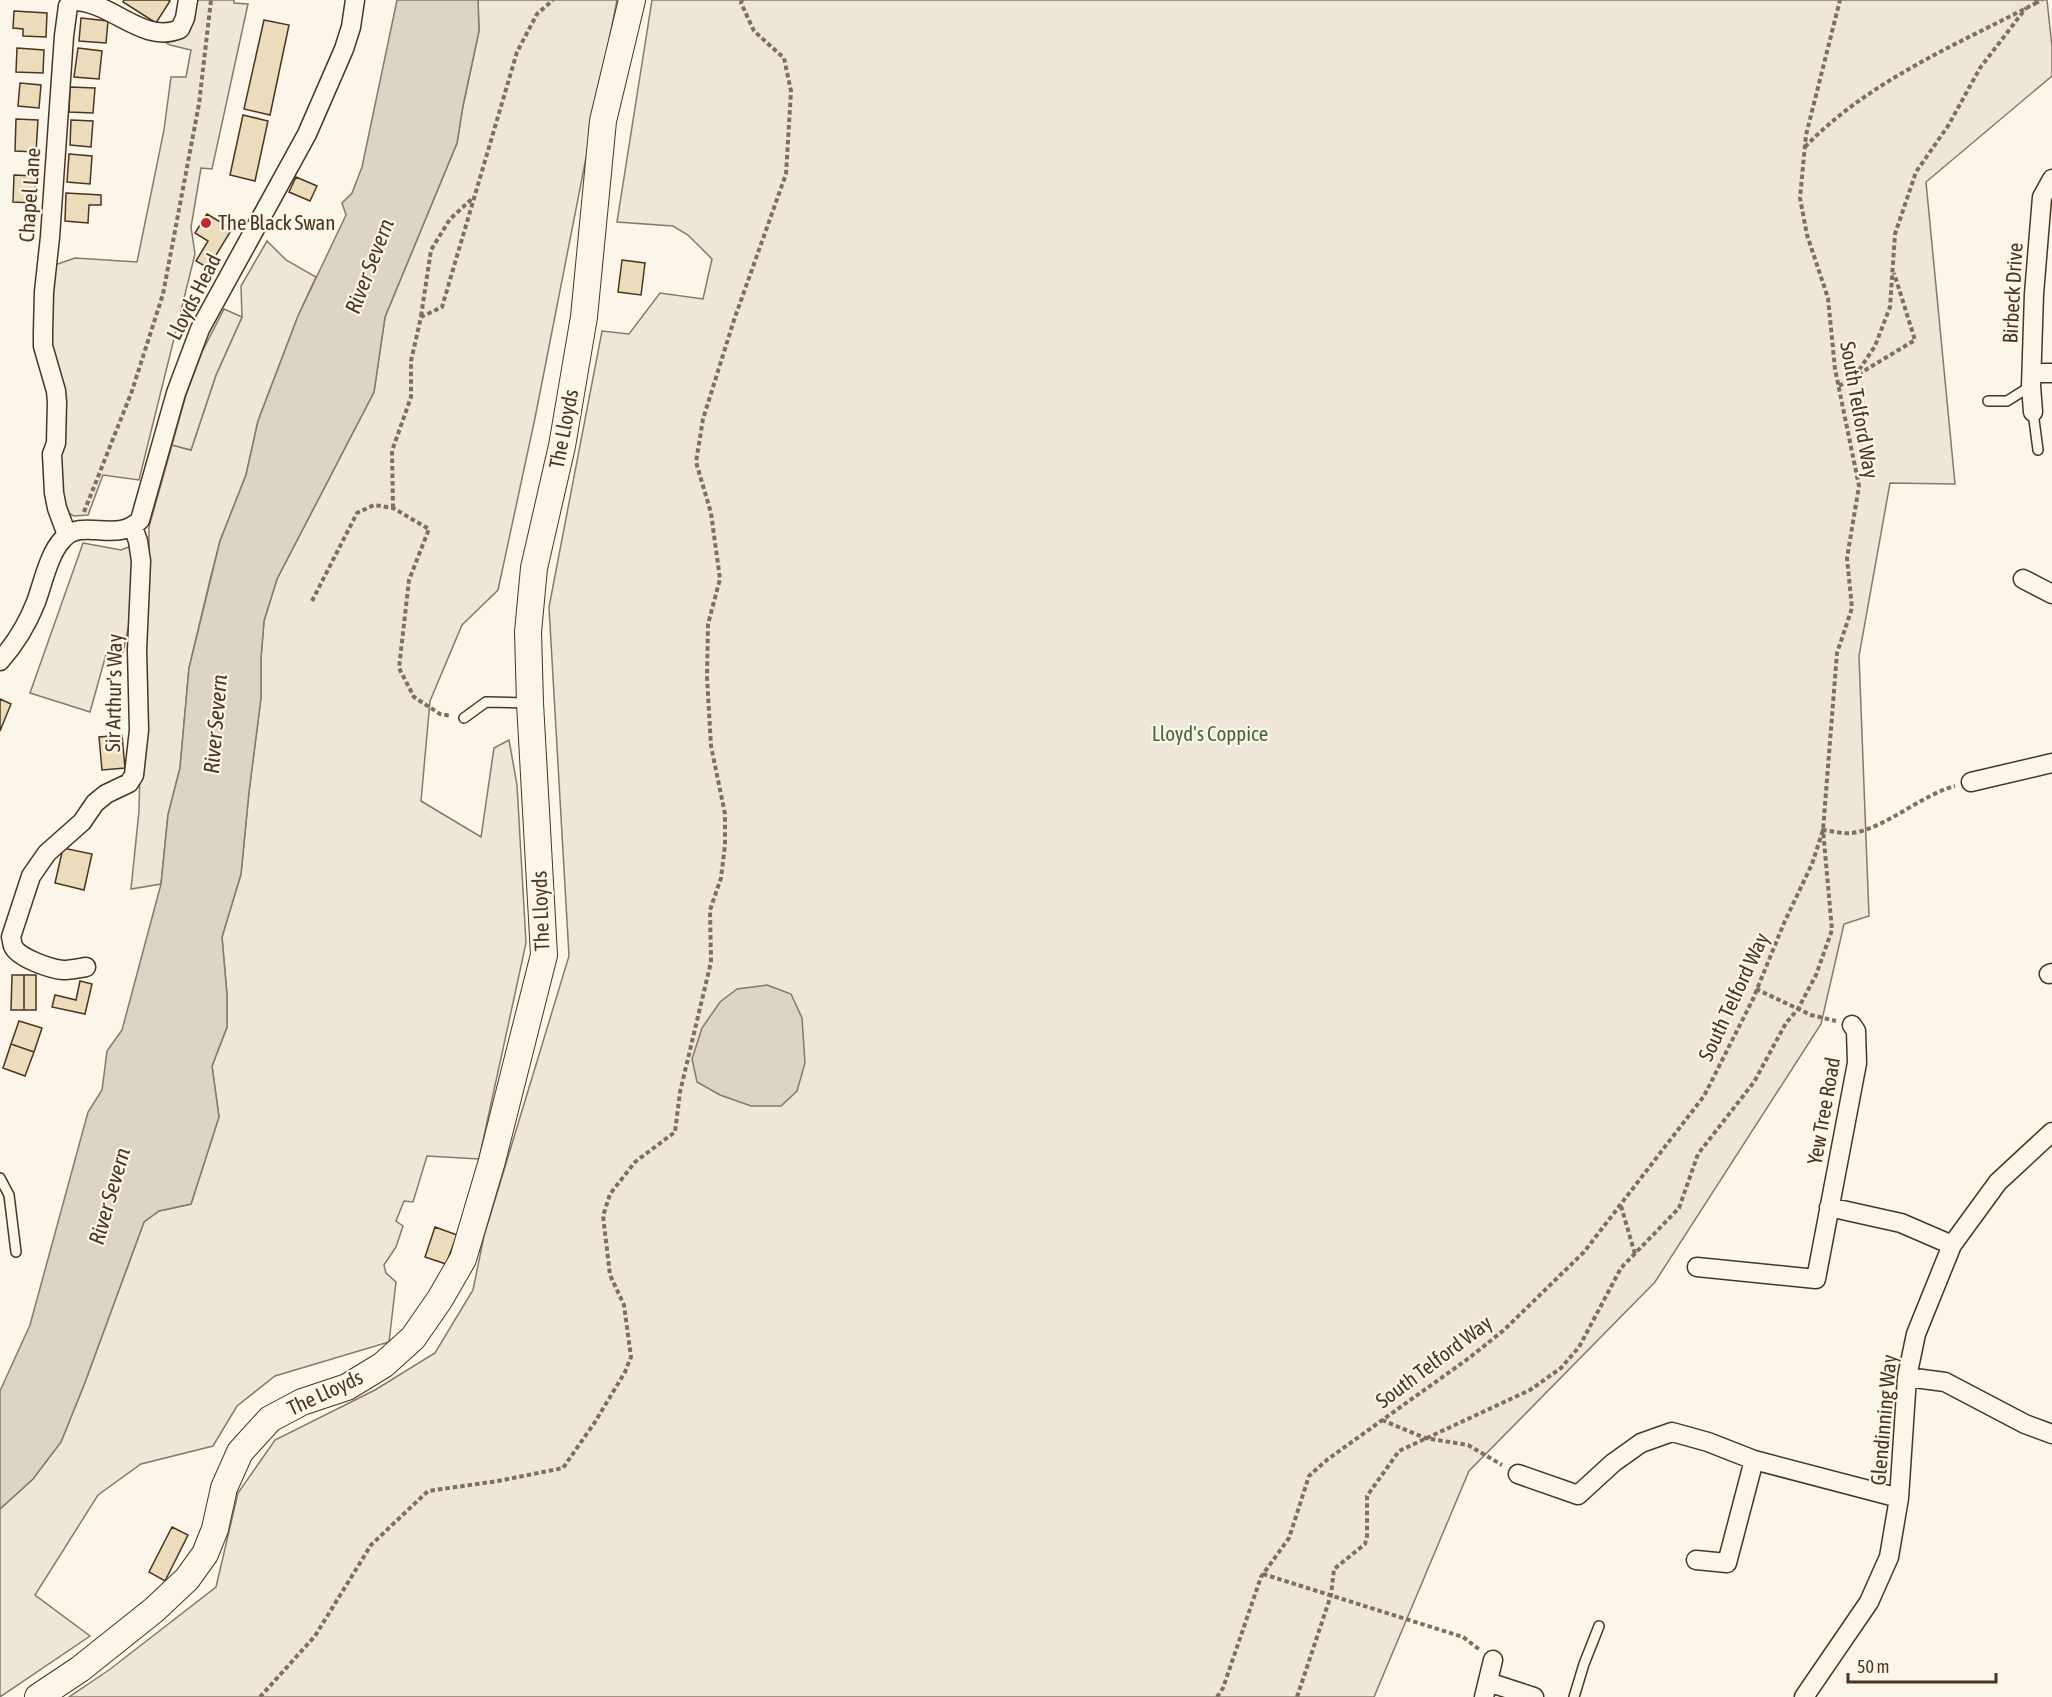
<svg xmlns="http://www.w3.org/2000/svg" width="2052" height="1697" font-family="'Asap Condensed',sans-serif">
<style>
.green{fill:#ede6d9;stroke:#887966;stroke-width:1.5}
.parking{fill:#ede7d9;stroke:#887966;stroke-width:1.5}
.water{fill:#dcd4c6;stroke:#887966;stroke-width:1.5}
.building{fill:#ecdcbc;stroke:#4a3520;stroke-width:1.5}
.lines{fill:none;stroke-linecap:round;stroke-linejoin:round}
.lane-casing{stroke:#4a3520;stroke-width:12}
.street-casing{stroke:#4a3520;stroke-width:21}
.secondary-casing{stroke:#4a3520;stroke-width:28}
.path{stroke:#7f6f5c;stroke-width:4;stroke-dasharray:4.5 3;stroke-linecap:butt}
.lane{stroke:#fbf6e9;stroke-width:9}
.street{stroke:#fbf6e9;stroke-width:18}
.secondary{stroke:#fbf6e9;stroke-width:26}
.poi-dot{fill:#c62828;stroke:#fbf6e9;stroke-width:2}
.labels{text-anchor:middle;stroke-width:4.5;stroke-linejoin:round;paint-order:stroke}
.street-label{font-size:21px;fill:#4a3520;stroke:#fbf6e9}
.poi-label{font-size:21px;fill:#4a3520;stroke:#fbf6e9;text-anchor:start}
.park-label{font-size:21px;fill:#436837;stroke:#fbf6e9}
.water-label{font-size:22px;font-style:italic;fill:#4a3520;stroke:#fbf6e9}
</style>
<rect width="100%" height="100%" fill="#fbf6e9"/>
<path class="green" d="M196 0H234V3L248 4 212 169 201 168 191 227 195 254 139 480 103 475 88 515 74 516 68 513 59 493 50 341 52 266 75 258 137 262 164 130 171 77H186L191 50 170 45 158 38 184 35 190 31Z
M478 0H617L535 418 498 590 462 625 430 701 421 801 481 837 494 748 509 740 517 785 526 943 479 1159 427 1156 413 1202 404 1201 396 1221 403 1226 396 1247 384 1265 386 1273 396 1282 389 1342 275 1376 237 1406 213 1446 141 1464 98 1495 35 1595 90 1636 0 1697V1509L33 1479 61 1442 84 1385 144 1222 159 1211 191 1204 219 1117 212 1066 227 1027V995L222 937 241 874 249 792 261 698V658L264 621 277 579 374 392 385 317 457 143 463 106 479 31Z
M652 0H2047L2052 47V76L1926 182 1955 484 1890 483 1859 656 1869 916 1844 924 1821 1024 1655 1282 1469 1471 1374 1697H69L109 1670 216 1587 238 1493 275 1440 375 1390 435 1353 473 1290 484 1236 569 956 549 607 602 331 629 334 660 293 703 299 712 259 688 235 673 226 617 222Z
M267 241 286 260 316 277 298 316 258 421 246 475 220 541 210 580 189 668 180 768 168 815 161 884 131 889 139 811 143 631 149 562V527L172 445 191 450 216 375 242 317 241 286Z
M83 543 121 550 131 546C139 582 131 617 123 652L107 651 90 712 30 693Z"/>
<path class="parking" d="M224 309 242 317 216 375 191 450 172 445 186 395 202 352Z"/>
<path class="water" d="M397 0H478L479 31 463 106 457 143 385 317 374 392 277 579 264 621 261 658V698L249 792 241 874 222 937 227 995V1027L212 1066 219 1117 191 1204 159 1211 144 1222 84 1385 61 1442 33 1479 0 1509V1391L30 1325 88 1112 102 1090 107 1051 122 1030 161 884 168 815 180 768 189 668 220 541 246 475 258 421 298 316 346 215 342 203 352 193 362 167Z
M767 985 791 994 802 1018 805 1063 797 1091 781 1106H751L720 1095 697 1082 692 1059 702 1028 720 1002 737 989Z"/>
<path class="building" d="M124 0H168L170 1 156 23 123 2Z
M14 11 47 13 46 37 23 36V29L13 28Z
M81 18 108 21 106 43 79 41Z
M264 20 289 25 270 115 244 109Z
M17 48 44 50 43 73 16 72Z
M78 48 102 51 99 79 74 77Z
M20 83 41 85 39 108 18 106Z
M70 87 95 88 93 113 69 112Z
M243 115 268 121 255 181 230 175Z
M16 119 38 120 36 152 15 151Z
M71 120 93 121 91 147 70 145Z
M69 154 92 156 90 184 67 182Z
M14 175 36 176 34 203 13 202Z
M296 177 317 186 310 201 289 192Z
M66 193 101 195V205H89L88 223 65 221Z
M207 214 232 229 208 268 196 261 208 241 195 233Z
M622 260 645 263 641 295 618 292Z
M0 699 11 704 0 731Z
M122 735 125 768 102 770 99 737Z
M63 848 92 854 84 890 55 883Z
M12 975H24V1010H11Z
M24 975H36V1010H24Z
M80 981 92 984 85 1014 52 1007 55 995 76 1000Z
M19 1021 42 1028 34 1052 11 1044Z
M11 1044 34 1052 25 1076 3 1068Z
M435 1227 457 1235 446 1264 425 1257Z
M172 1527 188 1535 165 1581 149 1572Z"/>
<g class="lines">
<g class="lane-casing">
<path id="lane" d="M1988 401H2007L2031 386
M2033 412 2038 450
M464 718 486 702 527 703
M0 1178 9 1195 16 1252
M1574 1697 1584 1664 1599 1626"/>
</g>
<g class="street-casing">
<path id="street" d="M2033 373H2052
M2033 412 2031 386 2034 294 2042 197 2052 179
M67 535 57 508 54 493 52 454 56 443 57 402 56 391 43 346V332L44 292 50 237 64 36 68 6 72 1C111 0 142 45 180 29L185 18 188 0
M2023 579 2052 594
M0 661C16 643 27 625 36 602 43 583 49 553 63 539 82 517 117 544 140 520L176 393 200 329 307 134 344 49 351 27 355 0
M1971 782 2052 763
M86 967C79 968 71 970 63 970 51 969 18 958 13 946 12 943 12 940 11 937L31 876 47 853 82 822 95 803 106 794 129 783 134 775 139 730 137 650 141 561 138 541 133 527
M2049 974 2052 973
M1829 1207 1901 1223 1952 1245
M1697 1267 1816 1279 1857 1063 1856 1031 1852 1025
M1907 1377 1945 1382 2025 1424 2052 1434
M1518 1474 1578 1495 1613 1463 1641 1443 1672 1432 1708 1442 1754 1460 1899 1498
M1696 1560 1727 1563 1754 1460
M1488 1682 1534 1697
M1484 1697 1493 1660
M1804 1697 1869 1602 1889 1557 1899 1498 1907 1377 1916 1334 1952 1245 1998 1182 2052 1132"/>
</g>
<g class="secondary-casing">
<path id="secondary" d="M38 1697 80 1669 154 1610 187 1579 205 1554 215 1529 224 1488 240 1452 270 1419 302 1402 347 1387 383 1365 413 1338 440 1299 463 1259 492 1161 544 955 530 703 528 632 534 568 562 446 584 317 603 121 632 0"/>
</g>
<path class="path" d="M2035 0 2038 2 2042 0
M1805 147C1868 81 1958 44 2038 2
M421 316 431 250 450 219 474 197
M1855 376 1875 346 1890 307 1895 234 1916 172 1948 126 1980 68 2026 8
M1839 386 1915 340 1894 273
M393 508 392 451 411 397V361L421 317 442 307 517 52 537 14 553 0
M84 512 132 391 163 294 199 104 211 0
M312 601 357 513 374 505 393 508 429 529 409 580 399 668 414 697 440 714 451 716
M1756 989 1811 1015 1836 1021
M1621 1206 1635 1254
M1382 1420 1425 1438 1468 1445 1502 1465
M1263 1574 1463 1637 1480 1650
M260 1697 315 1636 371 1545 428 1491 498 1481 563 1468 595 1422 625 1372 631 1357 624 1305 610 1275 603 1216 610 1194 635 1162 675 1132 680 1092 711 962 710 910 721 878 725 845V814L711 746 707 678 708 624 720 579 711 513 696 462 703 419 734 320 786 174 791 91 784 58 754 31 741 3 742 0
M1217 1697 1223 1688 1261 1577 1289 1538 1309 1476 1328 1459 1469 1358 1504 1330 1584 1252 1704 1096 1753 999 1784 923 1812 864 1823 830 1837 653 1852 608 1847 558 1859 486 1835 369 1828 298 1807 235 1800 198 1806 135 1840 0
M1297 1697 1331 1595 1334 1569 1365 1544 1367 1536V1496L1399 1451 1530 1390 1561 1368 1579 1347 1621 1268 1679 1208 1698 1154 1754 1082 1786 1023 1798 1009 1816 975 1832 930 1823 830C1832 831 1842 834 1851 833 1883 830 1921 795 1955 786"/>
<use href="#lane" class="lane"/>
<use href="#street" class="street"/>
<use href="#secondary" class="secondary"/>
</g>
<circle class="poi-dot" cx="206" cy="223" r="6"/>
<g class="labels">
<g class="street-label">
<text transform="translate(30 195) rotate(-86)" y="7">Chapel Lane</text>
<text transform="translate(2013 293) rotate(-87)" y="7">Birbeck Drive</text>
<text transform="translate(194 297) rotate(-63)" y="7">Lloyds Head</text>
<text transform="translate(1859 410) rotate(80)" y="7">South Telford Way</text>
<text transform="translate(564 429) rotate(-79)" y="7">The Lloyds</text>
<text transform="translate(114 693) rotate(-89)" y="7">Sir Arthur's Way</text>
<text transform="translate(541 911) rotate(-92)" y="7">The Lloyds</text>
<text transform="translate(1734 997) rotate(-65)" y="7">South Telford Way</text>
<text transform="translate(1824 1111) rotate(-80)" y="7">Yew Tree Road</text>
<text transform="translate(1434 1362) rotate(-37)" y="7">South Telford Way</text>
<text transform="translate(325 1393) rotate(-25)" y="7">The Lloyds</text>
<text transform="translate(1884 1420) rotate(-85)" y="7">Glendinning Way</text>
</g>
<g class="poi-label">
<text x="218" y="230">The Black Swan</text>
</g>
<g class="park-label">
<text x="1210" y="741">Lloyd's Coppice</text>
</g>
<g class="water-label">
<text transform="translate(369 266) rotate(-69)" y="8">River Severn</text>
<text transform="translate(215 724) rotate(-85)" y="8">River Severn</text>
<text transform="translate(109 1196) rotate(-74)" y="8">River Severn</text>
</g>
</g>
<path d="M1848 1673v9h148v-9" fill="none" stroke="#4a3520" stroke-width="3"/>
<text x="1857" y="1673" font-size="18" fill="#4a3520" stroke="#fbf6e9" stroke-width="4.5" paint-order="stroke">50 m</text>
</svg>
